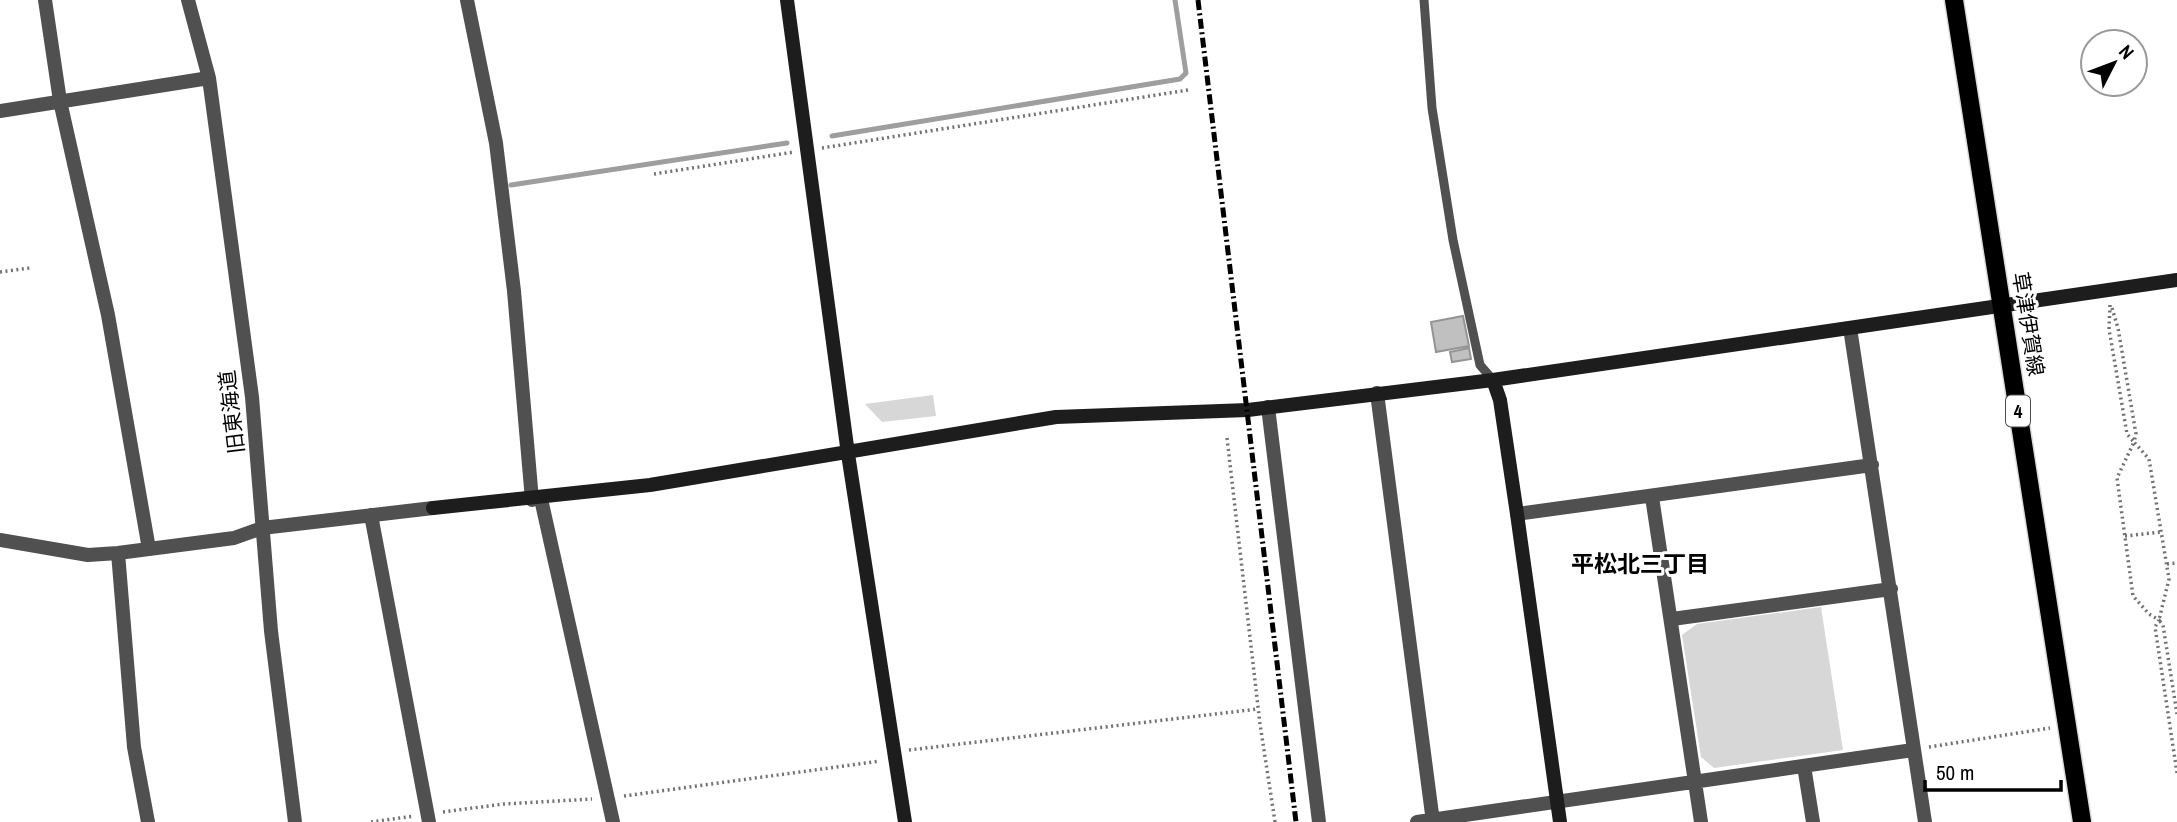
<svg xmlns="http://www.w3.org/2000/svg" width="2177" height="822" font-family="'Archivo Narrow','Noto Sans JP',sans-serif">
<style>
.green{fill:#d7d7d7}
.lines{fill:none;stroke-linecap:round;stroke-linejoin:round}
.stream{stroke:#9e9e9e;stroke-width:5}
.building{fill:#c0c0c0;stroke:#949494;stroke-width:2}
.primary-casing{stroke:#dbdbdb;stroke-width:21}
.path{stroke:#727272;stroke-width:3.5;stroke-dasharray:2 3.5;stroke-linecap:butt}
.lane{stroke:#505050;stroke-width:9}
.street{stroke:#505050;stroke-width:14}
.secondary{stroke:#1d1d1d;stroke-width:14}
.primary{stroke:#000;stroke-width:18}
.rail{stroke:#000;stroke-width:5;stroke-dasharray:10 3.5 2 3.5;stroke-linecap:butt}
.labels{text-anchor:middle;stroke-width:6;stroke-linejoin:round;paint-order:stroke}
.shield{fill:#fff;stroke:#4c4c4c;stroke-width:2}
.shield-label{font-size:19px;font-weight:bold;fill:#000}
.street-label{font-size:21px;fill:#000;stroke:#fff}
.neighbourhood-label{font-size:23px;font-weight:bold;fill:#000;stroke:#fff}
</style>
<rect width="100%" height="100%" fill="#fff"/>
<path class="green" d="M933 395 936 416 882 422 865 404Z
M1821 607 1843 750 1714 768 1701 757 1682 635 1697 624Z"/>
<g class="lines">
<path class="stream" d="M832 136 1180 79 1186 73 1175 0
M511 185 787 143"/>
</g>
<path class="building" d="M1463 316 1469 346 1436 352 1431 322Z
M1469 348 1471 359 1452 362 1450 352Z"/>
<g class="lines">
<g class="primary-casing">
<path id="primary" d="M1954 0 2082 822"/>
</g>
<path class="path" d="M822 148 1188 90
M654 174 794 152
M0 272 30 268
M2110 305 2109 329 2127 434 2134 442 2117 478 2133 596 2149 614 2159 620 2155 627 2177 773
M2112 308 2118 328 2136 434 2134 442 2149 459 2169 579 2159 620 2163 625 2177 714
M1227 438 1260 724 1275 822
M2125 536 2161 532
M2167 564 2177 563
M1929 747 2050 728
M909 750 1258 709
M624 796 880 761
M443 812 503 804 592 799
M371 822 414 816"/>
<path class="lane" d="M1424 0 1432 108 1453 240 1480 365 1493 380"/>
<path class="street" d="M45 0 60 101 108 315 149 549
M188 0 209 78 252 397 271 631 295 822
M467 0 496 143 514 291 532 500
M0 111 209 78
M1850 328 1925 822
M1377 393 1433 822
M1268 407 1319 822
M1652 497 1701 822
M541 499 613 822
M1517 514 1872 465
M371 515 429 822
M0 540 88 555 118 553 234 538 262 528 433 508
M118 553 134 747 148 822
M1672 619 1891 589
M1804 766 1813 822
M1417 822 1913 750"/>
<path class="secondary" d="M787 0 848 454 905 822
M1493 380 1500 400 1517 514 1560 822
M433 508 650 485 1056 417 1248 410 1493 380 2177 280"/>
<use href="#primary" class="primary"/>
<path class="rail" d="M1198 0 1296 822"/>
</g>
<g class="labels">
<rect class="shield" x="2006" y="395.5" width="24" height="31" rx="5"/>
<g class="shield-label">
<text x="2018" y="418">4</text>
</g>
<g class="street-label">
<text transform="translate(2028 324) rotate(81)" y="7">草津伊賀線</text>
<text transform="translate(232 412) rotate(-97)" y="7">旧東海道</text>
</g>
<g class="neighbourhood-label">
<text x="1640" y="572">平松北三丁目</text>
</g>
</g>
<g transform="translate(2114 63) rotate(48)"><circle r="33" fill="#ffffff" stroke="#999999" stroke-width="2"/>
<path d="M0-5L12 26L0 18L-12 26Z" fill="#000000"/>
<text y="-10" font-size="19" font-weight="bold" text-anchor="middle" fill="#000000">N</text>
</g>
<path d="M1925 780v10h136v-10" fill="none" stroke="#000000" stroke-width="3.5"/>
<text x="1936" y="780" font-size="21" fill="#000000" stroke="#ffffff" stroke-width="5" paint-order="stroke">50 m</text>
</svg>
